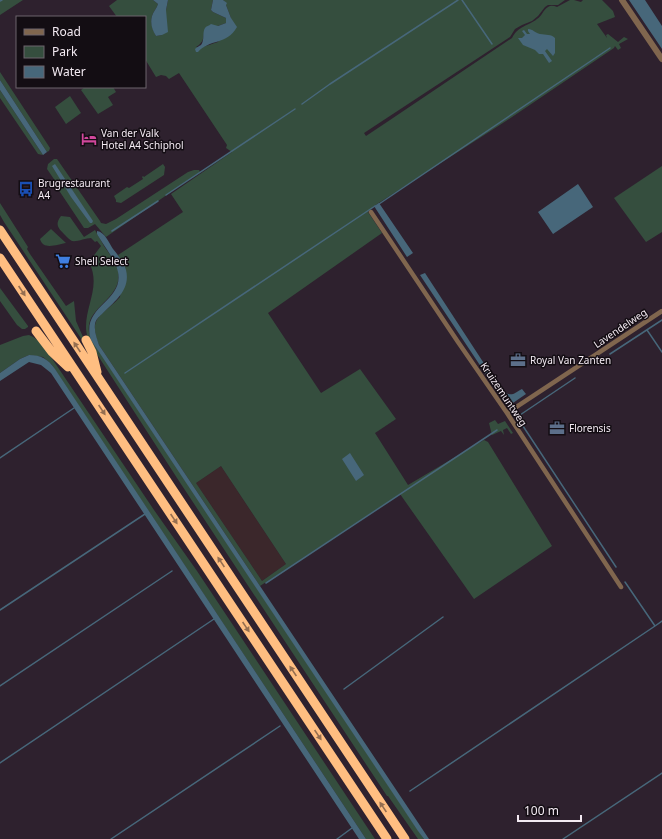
<svg xmlns="http://www.w3.org/2000/svg" width="662" height="839" font-family="'Noto Sans',sans-serif">
<style>
.industrial{fill:#3b272b}
.green{fill:#354e3e;fill-rule:evenodd}
.water{fill:#47677a}
.lines{fill:none;stroke-linecap:round;stroke-linejoin:round}
.stream{stroke:#47677a;stroke-width:1.5}
.minor{stroke:#80664e;stroke-width:4.5}
.tertiary{stroke:#80664e;stroke-width:6}
.motorway{stroke:#ffbe81;stroke-width:9}
.oneway{fill:#956e50}
.labels{text-anchor:middle;stroke-width:3;stroke-linejoin:round;paint-order:stroke}
.poi-label{font-size:10px;fill:#f3eaf2;stroke:#130d13;text-anchor:start}
.street-label{font-size:10px;fill:#f3eaf2;stroke:#130d13}
</style>
<rect width="100%" height="100%" fill="#2e212e"/>
<path class="industrial" d="M221 466 286 564 262 581 196 483Z"/>
<path class="green" d="M0 0H23L0 15Z
M117 0H153L158 4C157 8 153 12 152 16 150 23 153 30 156 36L162 35 166 10 168 0H213L211 10 213 12 226 18V23L204 31C204 38 203 43 196 47 203 48 211 44 218 42L231 18 226 5V3L223 0H565L558 5H548L545 7 538 16 532 21 522 25 515 29 510 37 364 133 366 136 390 120 512 38C519 25 527 27 537 19 542 16 543 10 548 7 551 5 554 6 557 7L570 0H574L581 2 583 0H602L613 11 615 17 597 24 607 38 606 35 608 34 618 42 624 37 628 39 619 44 621 48 618 50 615 46 614 48 506 121 374 206 368 212 382 233 268 313 321 393 360 369 396 419 375 433 408 485 484 440 488 442 552 546 474 599 400 494 260 586 99 345C87 316 103 316 120 297L123 264 118 255 183 212 171 194 232 152 226 148 227 145 179 73 169 79 166 76 161 75 156 77 145 59V17H117L109 6ZM221 466 286 564 262 581 196 483Z
M0 72 50 148 49 151 47 152 0 80Z
M85 87H113L116 92 108 97 113 105 98 114 81 90Z
M0 90 43 155 38 154 0 98Z
M70 96 81 113 66 124 55 107Z
M54 159H57L100 221 101 223 106 224 116 219 188 172 194 170H199L200 172 106 237 95 224 88 228H84L58 189V185L47 169 48 164Z
M163 164 165 167 164 175 121 203 116 202V200L114 196 127 187 129 188 143 179 142 177 143 176 144 177Z
M662 166V232L646 242 614 198Z
M0 203 28 247 27 249 30 254 66 306 74 301 76 321 87 346H86L4 222 0 215Z
M61 216 70 217 84 237 95 230C98 235 101 241 104 246 109 254 116 261 118 270 124 299 85 306 89 332 91 340 97 348 101 354L424 839H418L388 796H387L177 478 93 348C89 342 86 335 86 327 86 304 101 286 89 262L101 246 97 241 95 242 91 238C86 238 77 242 72 241 70 240 67 237 65 235 59 229 54 225 61 216Z
M51 229 66 243C58 244 43 251 40 239Z
M0 288 28 326V327L25 329H22L17 325 0 301Z
M29 335C41 339 48 353 55 363L154 510 197 571 375 839H366L52 365 43 357 29 355 20 359 0 373V345L23 336Z
M495 420 498 424 505 421 513 433 511 434 507 428 503 430 504 435 501 431 492 435 489 423Z"/>
<path class="water" d="M153 0H168L166 10 168 32 162 35 156 36C152 30 150 23 152 16 153 12 157 8 158 4Z
M213 0H223L227 3 226 5 231 18 237 27C227 45 209 39 198 52H196L195 49C197 47 199 46 201 45 205 40 202 32 205 28 206 26 209 26 211 24L218 26 226 23V18L213 12 211 10Z
M629 0H645L662 26V49Z
M528 29C533 29 535 33 540 34 546 35 551 34 555 38V53L553 56 547 49 545 51 552 61 549 63 543 54H539L535 50 523 45 518 38H522L525 35 522 31 524 30 527 34H530L528 31Z
M0 80 47 152 43 155 0 90Z
M55 164 93 221 92 223H90L71 197 52 166Z
M578 184 593 207 553 234 538 212Z
M379 203 413 253 407 257 374 206Z
M97 231C105 232 109 243 113 249 118 255 124 263 126 270 131 290 114 302 102 314 98 318 96 319 95 324 94 332 97 338 99 345L429 839H424L418 831 91 340C80 306 124 302 118 272 116 260 103 245 97 234Z
M425 273 502 391C512 397 513 394 522 389L526 394 510 405 505 403 420 275Z
M29 355C41 355 48 359 55 369L366 839H359L51 373 41 365 29 362 0 381V373L20 359Z
M350 453 364 475 356 481 342 459Z"/>
<g class="lines">
<path class="stream" d="M462 0 492 44
M0 1 2 0
M302 104 330 84 458 0
M166 195 295 109
M379 204 610 48
M112 231 158 201
M647 330 662 352
M610 354 662 320
M125 373 375 206
M575 378 517 417 616 567
M0 458 74 408
M266 583 497 430
M0 610 145 514
M655 626 662 621
M0 686 172 571
M344 689 443 617
M0 763 214 619
M410 791 655 626 625 582
M111 839 280 726
M337 839 352 828
M563 839 662 773"/>
<path class="minor" d="M371 212 458 342 507 413 621 587
M507 413 662 311"/>
<path class="tertiary" d="M622 0 662 59"/>
<path class="motorway" d="M0 230 405 839
M0 258 387 839
M36 331 52 352 68 367
M86 340 92 352 97 372"/>
</g>
<defs><path id="oneway-solid" d="M-6-.8H1V-3.2L6.5 0L1 3.2V.8H-6Z"/></defs>
<g class="oneway">
<use href="#oneway-solid" transform="translate(22 291) rotate(56)"/>
<use href="#oneway-solid" transform="translate(77 347) rotate(-124)"/>
<use href="#oneway-solid" transform="translate(102 410) rotate(56)"/>
<use href="#oneway-solid" transform="translate(174 519) rotate(56)"/>
<use href="#oneway-solid" transform="translate(221 562) rotate(-124)"/>
<use href="#oneway-solid" transform="translate(246 627) rotate(56)"/>
<use href="#oneway-solid" transform="translate(293 671) rotate(-124)"/>
<use href="#oneway-solid" transform="translate(318 735) rotate(56)"/>
<use href="#oneway-solid" transform="translate(383 807) rotate(-124)"/>
</g>
<defs>
<g id="hotel-bare" transform="scale(1.2)"><path d="M-6-4.5h1.5V1H6V5H4.5V3h-9V5H-6ZM-4 0a1.8 1.8 0 1 1 3.6 0ZM.5 0V-2.5h3Q6-2.5 6 0Z" fill="#d1479c" stroke="#130d13" stroke-width="2.5" paint-order="stroke"/></g>
<g id="bus-bare" transform="scale(1.2)"><path d="M-5-6H5V4H4V6H2V4H-2V6H-4V4H-5ZM-3.5-4V0h7V-4ZM-3.5 1.2v1.5H-2V1.2ZM2 1.2v1.5H3.5V1.2Z" fill="#1a4fb4" stroke="#130d13" stroke-width="2.5" paint-order="stroke"/></g>
<g id="supermarket-bare" transform="scale(1.2)"><path d="M-6-5.5h2.5l.6 2H6L4.5 2H-2.5L-4.4-4H-6ZM-1.5 3.2a1.3 1.3 0 1 0 .1 0ZM3 3.2a1.3 1.3 0 1 0 .1 0Z" fill="#3f7fe0" stroke="#130d13" stroke-width="2.5" paint-order="stroke"/></g>
<g id="office-bare" transform="scale(1.2)"><path d="M-6-3h4V-5.5h4V-3h4V5H-6ZM-1-4.5V-3h2v-1.5ZM-6 0V1H6V0Z" fill="#5c6f8a" stroke="#130d13" stroke-width="2.5" paint-order="stroke"/></g>
</defs>
<g fill-rule="evenodd">
<use href="#hotel-bare" x="89" y="139"/>
<use href="#bus-bare" x="26" y="189"/>
<use href="#supermarket-bare" x="63" y="261"/>
<use href="#office-bare" x="518" y="360"/>
<use href="#office-bare" x="557" y="428"/>
</g>
<g class="labels">
<g class="poi-label">
<text x="101" y="137">Van der Valk<tspan x="101" dy="12">Hotel A4 Schiphol</tspan></text>
<text x="38" y="187">Brugrestaurant<tspan x="38" dy="12">A4</tspan></text>
<text x="75" y="265">Shell Select</text>
<text x="530" y="364">Royal Van Zanten</text>
<text x="569" y="432">Florensis</text>
</g>
<g class="street-label">
<text transform="translate(620 328) rotate(-34)" y="4">Lavendelweg</text>
<text transform="translate(504 394) rotate(56)" y="4">Kruizemuntweg</text>
</g>
</g>
<rect x="16" y="16" width="130" height="72" fill="#130d13" stroke="#6d656c"/>
<rect x="24" y="29" width="20" height="6" fill="#80664e" stroke="#6d656c"/>
<text x="52" y="36" font-size="12" fill="#f3eaf2">Road</text>
<rect x="24" y="46" width="20" height="12" fill="#354e3e" stroke="#6d656c"/>
<text x="52" y="56" font-size="12" fill="#f3eaf2">Park</text>
<rect x="24" y="66" width="20" height="12" fill="#47677a" stroke="#6d656c"/>
<text x="52" y="76" font-size="12" fill="#f3eaf2">Water</text>
<path d="M518 815v6h63v-6" fill="none" stroke="#f3eaf2" stroke-width="2"/>
<text x="524" y="815" font-size="12" fill="#f3eaf2" stroke="#130d13" stroke-width="3" paint-order="stroke">100 m</text>
</svg>
